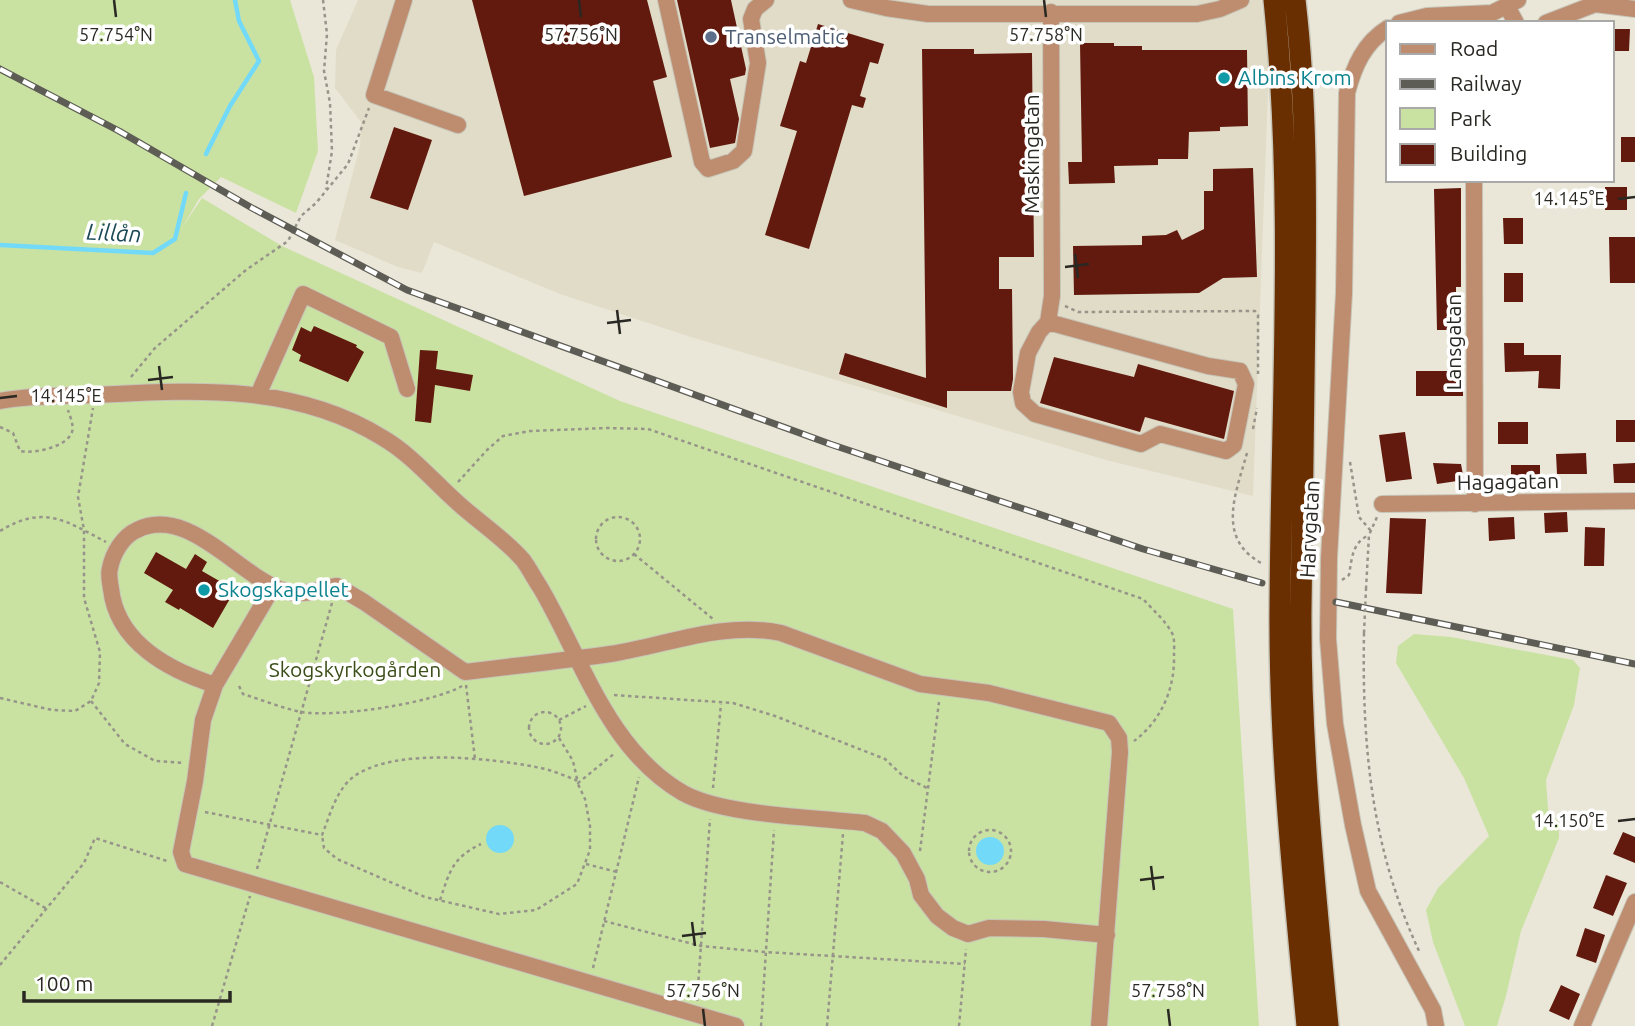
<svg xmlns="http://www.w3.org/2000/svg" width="1635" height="1026" font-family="Ubuntu,sans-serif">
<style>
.built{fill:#e1dcc8}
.green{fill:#c9e2a2}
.water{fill:#72daf8}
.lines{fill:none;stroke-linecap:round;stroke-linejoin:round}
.stream{stroke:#72daf8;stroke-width:4.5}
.building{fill:#621a0e}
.minor-casing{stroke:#c7c5b8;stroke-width:18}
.highway-casing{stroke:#c7c5b8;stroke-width:24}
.path{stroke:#97958a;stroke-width:2.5;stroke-dasharray:3.5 3.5;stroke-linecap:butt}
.minor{stroke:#be8c6e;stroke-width:16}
.highway{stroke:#6a2f00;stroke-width:21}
.rail-casing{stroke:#5e5d55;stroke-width:7}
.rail{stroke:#fff;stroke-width:4.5;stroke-dasharray:13;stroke-linecap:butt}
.path-bridge{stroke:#97958a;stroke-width:2.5;stroke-dasharray:3.5 3.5;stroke-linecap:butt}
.ticks{fill:none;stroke:#292823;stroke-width:2.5}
.service-dot{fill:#5c6f8a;stroke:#fff;stroke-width:2.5}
.culture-dot{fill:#0f9aa8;stroke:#fff;stroke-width:2.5}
.labels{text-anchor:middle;stroke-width:7;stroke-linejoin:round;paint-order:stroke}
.service-label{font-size:21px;fill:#4e5e75;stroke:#fff;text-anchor:start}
.culture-label{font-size:21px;fill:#0d838f;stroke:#fff;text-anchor:start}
.street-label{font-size:21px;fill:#292823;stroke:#fff}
.park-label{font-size:21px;fill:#3c4e18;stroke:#fff}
.water-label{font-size:23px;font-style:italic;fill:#1b4957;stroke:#fff}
.ticks-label{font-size:18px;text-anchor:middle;fill:#292823;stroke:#fff;stroke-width:7;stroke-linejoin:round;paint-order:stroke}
</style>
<rect width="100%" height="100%" fill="#eae7d9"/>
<path class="built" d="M358 0H1261L1269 64 1253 496 1106 460 691 337 560 294 434 242 422 273 398 267 335 240 360 146 361 122 335 88 336 50Z"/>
<path class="green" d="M0 0H290L314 77 318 151 296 213 221 177 199 199 182 228 202 198 282 246 620 401 1233 609 1259 1026H0Z
M1414 634 1451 637 1573 660 1580 668 1574 705 1546 780 1548 809 1559 823V838L1521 931 1506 996 1497 1026H1465L1433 942 1426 910 1438 888 1489 836 1464 778 1396 663 1398 646Z"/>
<path class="water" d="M486 839a14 14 0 1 1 28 0a14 14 0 1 1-28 0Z
M976 851a14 14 0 1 1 28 0a14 14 0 1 1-28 0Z"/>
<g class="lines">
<path class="stream" d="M206 154 230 106 259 61 239 21 235 0
M0 245 153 253 175 239 186 193"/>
</g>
<path class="building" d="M472 0H647L667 77 653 81 672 157 524 196Z
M677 0H731L746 69 745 75 730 79 739 119 735 143 710 148Z
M818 24 884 44 878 64 870 62 860 96 866 98 863 108 852 105 809 249 765 235 797 131 780 126 800 61 806 63Z
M1612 29H1630L1629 51H1612Z
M1080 43H1114V46H1142V50H1247L1248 126 1220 127V131L1189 132 1188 159H1158V165L1114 166 1115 183 1069 184 1068 162H1082Z
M922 49H974V54L1032 53 1034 257H999V289H1012L1013 379 1011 391H947V408L839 374 845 353 926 378Z
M394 127 432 140 408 210 370 198Z
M1621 137H1635V162H1621Z
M1253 168 1257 277 1223 278 1199 293 1074 295 1073 246 1142 245V236L1166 235 1177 230 1182 240 1204 229V191H1213V169Z
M1605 187H1627V210H1605Z
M1461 188V287H1456V330H1437L1434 189Z
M1503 218H1523V244H1504Z
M1609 237H1635V283H1610Z
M1504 273H1523V302H1504Z
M314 326 357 345 356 347 364 352 348 382 299 361 301 355 292 350 301 327 311 332Z
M1504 343H1524V355H1561L1560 389 1538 388 1539 371 1505 372Z
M420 350 438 351 436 369 473 375 470 391 435 385 431 423 415 421Z
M1054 357 1134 377 1138 364 1234 391 1224 439 1145 417 1140 432 1040 403Z
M1416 371H1463V396H1416Z
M1616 420H1635V442H1616Z
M1498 422H1528V444H1498Z
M1405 432 1412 479 1386 482 1379 435Z
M1586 453 1587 474H1557L1556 454Z
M1433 463 1461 464 1464 480 1437 484Z
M1635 463V483H1614L1613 464Z
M1511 465H1540V489L1511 488Z
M1567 512 1568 532 1545 533 1544 513Z
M1514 517 1515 539 1489 541 1488 518Z
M1390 518 1426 519 1422 594 1386 593Z
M1585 527 1605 528 1604 566H1584Z
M156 552 186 569 195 554 207 562 202 571 235 590 213 628 180 608 179 610 165 602 173 590 144 573Z
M1623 832 1635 837V863L1613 854Z
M1606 875 1627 883 1613 916 1593 908Z
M1585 928 1605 935 1596 963 1576 956Z
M1561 985 1580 994 1569 1020 1549 1011Z"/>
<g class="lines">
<g class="minor-casing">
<path id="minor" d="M404 0 374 95 458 125
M666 0 702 162 708 169 733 161 744 151 758 63 751 19 755 9 766 0
M851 0 886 8 928 14H1197L1220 9 1241 0
M1507 6 1516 23
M1399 23 1427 16 1492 13 1518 0
M1546 23 1595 4 1635 9
M1388 28C1364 43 1354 66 1347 93L1344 293 1329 558 1328 639 1335 724 1353 825 1368 891 1433 1010 1436 1026
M1474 180 1475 504
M1048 322 1208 366 1240 371 1246 384 1234 445 1226 451 1160 434 1141 444 1035 414 1023 403 1021 392 1028 353 1039 332 1048 322 1052 296 1051 12
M258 395 303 294 391 337 407 389
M0 401C31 395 64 396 95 395 195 390 295 383 383 438 412 455 434 482 459 504 479 522 505 539 523 560 529 568 534 578 540 587 582 658 607 749 683 793 725 816 815 817 865 823L882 831 903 853 917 879 921 895 937 916 953 928 968 934 989 928 1044 929 1107 935
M1382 504 1635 501
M273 587 215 685 203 720 195 781 181 852 185 864 736 1026
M215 685C168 670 117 642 111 589 110 582 108 575 110 568 113 553 123 536 137 530 189 504 240 578 285 591 303 597 319 589 337 586L364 602 465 672C513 666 562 661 610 654 668 645 722 621 781 633L920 684 989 693 1109 723 1119 738 1120 752 1099 1026
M1582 1026 1635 902"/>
</g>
<g class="highway-casing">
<path id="highway" d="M1274 0C1295 202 1281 406 1280 609 1279 748 1294 887 1307 1026
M1295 0C1307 102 1306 205 1305 307 1303 407 1302 508 1301 609 1300 748 1315 887 1328 1026"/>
</g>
<path class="path" d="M323 0 327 34 324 71 330 103 332 151 326 189
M1065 306 1078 312 1255 311 1258 315V374
M131 377 155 348 246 270 288 241 301 216 316 203 348 164 369 108
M0 427 13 433 20 451C34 454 67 447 72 432 74 424 70 417 68 410
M1253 429 1257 408
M1247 453C1236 493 1215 539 1263 564
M1350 462 1359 517 1371 531
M458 482 487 450 503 436 530 431 608 428 648 429 1143 599C1153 610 1165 620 1172 633 1175 639 1174 648 1174 655 1175 689 1161 721 1134 741
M596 539a22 22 0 1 1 44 0a22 22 0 1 1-44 0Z
M0 531C44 504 66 521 106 542
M634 554 713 619
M1342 580 1349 575C1352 558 1352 543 1369 535
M1366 589 1369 535 1377 517
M1364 633C1362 746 1371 847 1419 951
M466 685 475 759
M239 686 243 694C262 700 282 708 301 712 335 718 433 703 462 686
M614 695 733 703 775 716 885 759 903 776 927 788
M0 698 52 710 75 711 91 701 99 683 100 652 84 598V530L78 497 93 408
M91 701 125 744 155 761 184 763
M529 728a16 16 0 1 1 32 0a16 16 0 1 1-32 0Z
M559 720 586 706
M559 738 573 761 578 783 615 753
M713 788 721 704
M205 812 322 835C330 815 337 787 356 775 397 748 489 758 536 767 549 769 563 775 576 780L585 799 590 826V850L577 884 536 910 499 914 425 897 337 859 324 848 322 835
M969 851a21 21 0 1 1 42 0a21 21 0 1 1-42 0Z
M920 851 939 702
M586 864 617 872
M257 869 332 603
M0 882 47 909
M440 900C450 871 452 858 481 844
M604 921 701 946 765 952 965 964
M0 965 84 863 95 838 167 861
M593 968 639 777
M697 1001 710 819
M212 1026 250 896
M761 1026 774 830
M827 1026 843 834
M959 1026 966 949"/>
<use href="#minor" class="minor"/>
<use href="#highway" class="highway"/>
<g class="rail-casing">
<path id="rail" d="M0 69 119 131 252 208 407 290 830 444 1143 549 1262 583
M1336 602 1635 664"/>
</g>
<use href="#rail" class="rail"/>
<path class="path-bridge" d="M1364 633 1366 589"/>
</g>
<path class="ticks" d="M114 0 116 17M579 0 581 17M1044 0 1046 17M1618 199 1635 197M1075 254 1078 278M1065 267 1089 264M617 310 620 334M607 323 631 320M159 366 162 390M148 380 173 377M0 398 17 396M1618 821 1635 819M1151 866 1154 890M1140 880 1164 877M692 922 695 946M682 936 706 933M703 1009 705 1026M1168 1009 1170 1026"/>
<circle class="service-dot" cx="711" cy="37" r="7"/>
<g class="culture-dot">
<circle cx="1224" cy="78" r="7"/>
<circle cx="204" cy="590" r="7"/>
</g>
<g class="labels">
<g class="service-label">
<text x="725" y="44">Transelmatic</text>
</g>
<g class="culture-label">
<text x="1238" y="85">Albins Krom</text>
<text x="218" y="597">Skogskapellet</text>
</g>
<g class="street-label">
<text transform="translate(1032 154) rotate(-90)" y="7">Maskingatan</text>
<text transform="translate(1454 342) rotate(-90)" y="7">Lansgatan</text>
<text transform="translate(1508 482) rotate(-1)" y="7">Hagagatan</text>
<text transform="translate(1310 529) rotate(-87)" y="7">Harvgatan</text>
</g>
<g class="park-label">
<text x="355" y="677">Skogskyrkogården</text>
</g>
<g class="water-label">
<text transform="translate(114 233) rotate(3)" y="8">Lillån</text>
</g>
</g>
<g class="ticks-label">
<text x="116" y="41">57.754°N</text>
<text x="581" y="41">57.756°N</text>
<text x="1046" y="41">57.758°N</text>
<text x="1569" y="205">14.145°E</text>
<text x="66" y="402">14.145°E</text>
<text x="1569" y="827">14.150°E</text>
<text x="703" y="997">57.756°N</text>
<text x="1168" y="997">57.758°N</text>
</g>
<rect x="1386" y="21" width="228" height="161" fill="#ffffff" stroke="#a9a9a7" stroke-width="2"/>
<rect x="1400" y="44" width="35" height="10" fill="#be8c6e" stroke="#a9a9a7" stroke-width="2"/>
<text x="1450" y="56" font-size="21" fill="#292823">Road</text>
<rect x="1400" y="79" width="35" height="10" fill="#5e5d55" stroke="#a9a9a7" stroke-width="2"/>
<text x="1450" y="91" font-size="21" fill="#292823">Railway</text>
<rect x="1400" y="108" width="35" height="21" fill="#c9e2a2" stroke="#a9a9a7" stroke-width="2"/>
<text x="1450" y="126" font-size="21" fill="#292823">Park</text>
<rect x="1400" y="144" width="35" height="21" fill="#621a0e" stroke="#a9a9a7" stroke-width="2"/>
<text x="1450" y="161" font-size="21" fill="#292823">Building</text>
<path d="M24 991v10h206v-10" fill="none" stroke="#292823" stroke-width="3.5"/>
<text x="35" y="991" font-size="21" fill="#292823" stroke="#ffffff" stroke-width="5" paint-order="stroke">100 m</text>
</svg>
